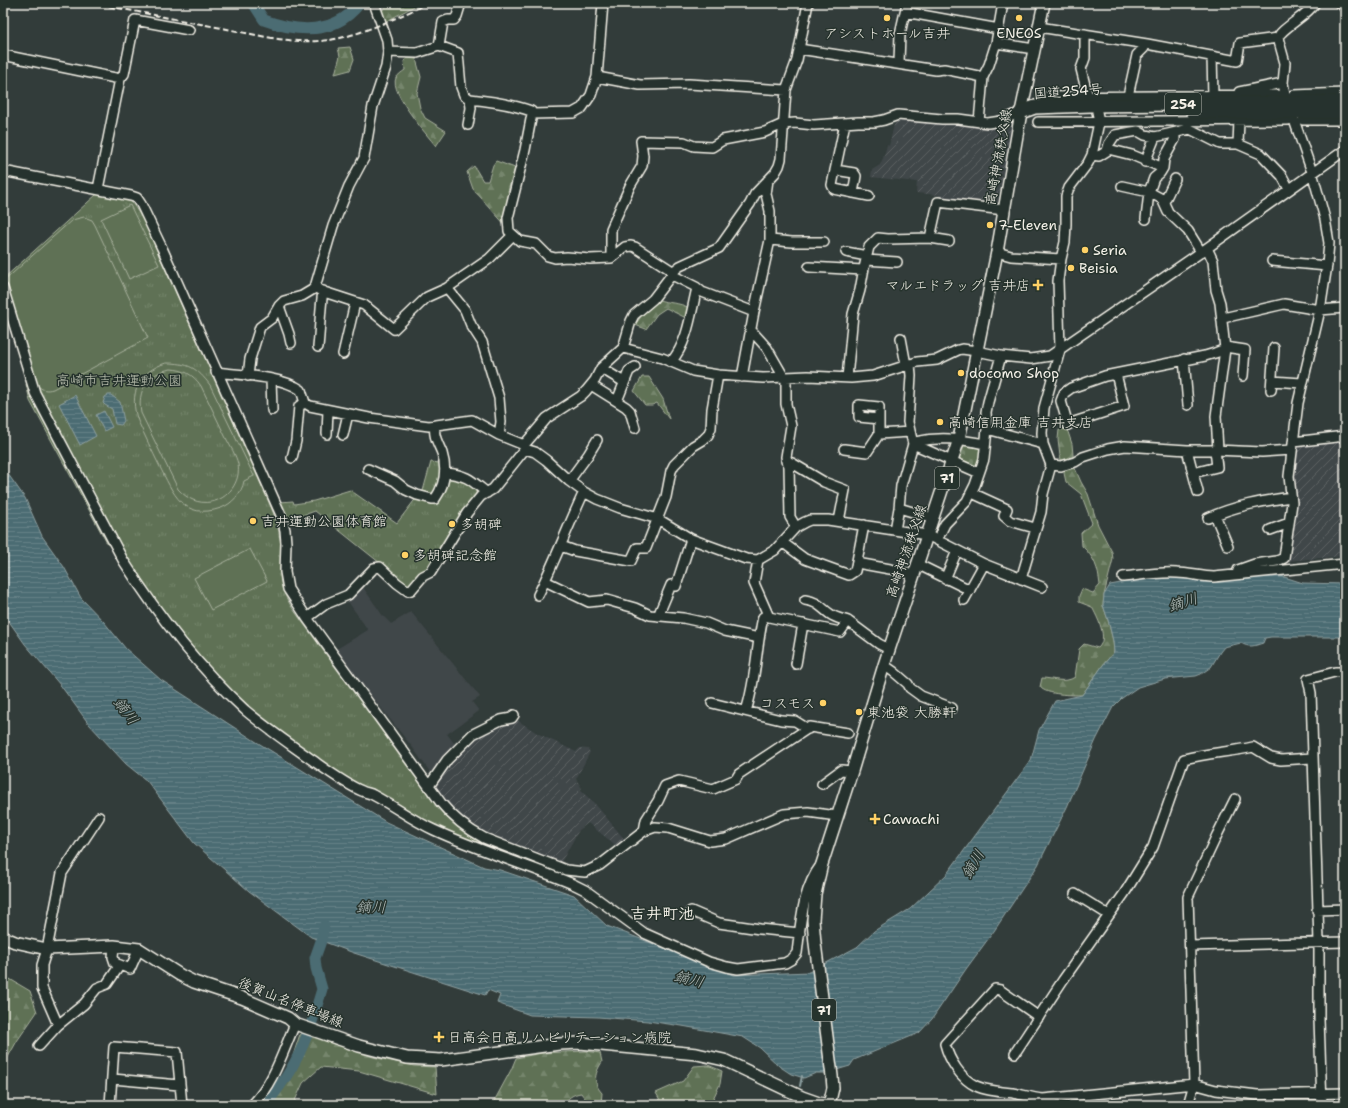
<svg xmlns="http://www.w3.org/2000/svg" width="1348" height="1108" font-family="'Shantell Sans','Klee One',sans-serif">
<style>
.built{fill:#41474a}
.industrial{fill:url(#industrial-furrows)}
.forest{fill:url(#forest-firs);stroke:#a9b19e}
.cemetery{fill:url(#cemetery-stones);stroke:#a9b19e}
.park{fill:url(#park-tufts);stroke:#a9b19e}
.garden{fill:#5e7154;stroke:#a9b19e;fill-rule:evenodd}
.water{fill:url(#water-rules);stroke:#8fa1a2}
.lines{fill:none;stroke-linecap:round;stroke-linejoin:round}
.stream{stroke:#8fa1a2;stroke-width:2}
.river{stroke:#4c6c73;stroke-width:11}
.minor-casing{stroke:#f4f1e8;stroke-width:12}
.major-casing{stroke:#f4f1e8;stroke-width:14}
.highway-casing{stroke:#f4f1e8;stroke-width:16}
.minor{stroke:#26332d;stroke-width:9}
.major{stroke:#26332d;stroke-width:11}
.highway{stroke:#26332d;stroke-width:13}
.rail{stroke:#f4f1e8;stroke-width:2;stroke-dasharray:6 3;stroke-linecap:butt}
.poi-dot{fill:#ffd166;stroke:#26332d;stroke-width:1.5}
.labels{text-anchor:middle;stroke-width:3;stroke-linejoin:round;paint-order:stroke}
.shield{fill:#26332d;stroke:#b6b8b0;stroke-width:1}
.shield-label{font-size:13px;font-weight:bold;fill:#f4f1e8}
.poi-label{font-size:14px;fill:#f4f1e8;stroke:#26332d;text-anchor:start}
.street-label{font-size:14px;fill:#f4f1e8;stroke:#26332d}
.park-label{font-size:14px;fill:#b8bead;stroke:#26332d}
.water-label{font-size:15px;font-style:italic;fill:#b1bcb9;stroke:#26332d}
.quarter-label{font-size:16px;font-weight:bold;fill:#f4f1e8;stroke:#26332d}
</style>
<defs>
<pattern id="industrial-furrows" width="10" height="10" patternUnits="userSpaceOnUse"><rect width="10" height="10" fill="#41474a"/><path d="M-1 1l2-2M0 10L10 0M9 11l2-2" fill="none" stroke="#5d6264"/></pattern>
<pattern id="forest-firs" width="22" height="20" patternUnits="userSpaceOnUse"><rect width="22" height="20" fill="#5e7154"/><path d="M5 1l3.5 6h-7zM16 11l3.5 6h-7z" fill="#76866d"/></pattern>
<pattern id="cemetery-stones" width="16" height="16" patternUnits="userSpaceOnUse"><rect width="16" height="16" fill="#5e7154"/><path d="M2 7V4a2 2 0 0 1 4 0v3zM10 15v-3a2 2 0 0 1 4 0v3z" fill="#76866d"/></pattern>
<pattern id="park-tufts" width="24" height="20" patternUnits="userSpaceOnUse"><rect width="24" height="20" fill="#5e7154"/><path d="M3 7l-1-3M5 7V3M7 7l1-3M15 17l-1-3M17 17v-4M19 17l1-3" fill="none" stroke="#76866d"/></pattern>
<pattern id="water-rules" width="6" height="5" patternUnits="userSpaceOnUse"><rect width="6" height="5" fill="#4c6c73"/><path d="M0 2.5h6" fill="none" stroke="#668187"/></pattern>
</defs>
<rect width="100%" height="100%" fill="#323c3a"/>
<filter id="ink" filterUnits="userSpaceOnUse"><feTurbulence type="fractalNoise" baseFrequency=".025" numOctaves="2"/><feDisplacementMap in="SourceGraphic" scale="8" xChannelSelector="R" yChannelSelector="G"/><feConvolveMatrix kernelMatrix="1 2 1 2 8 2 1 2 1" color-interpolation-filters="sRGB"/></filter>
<g filter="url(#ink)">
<path class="built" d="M362 586 383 616 391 624 411 612 480 697 472 702 479 711 447 734 457 747 433 776 413 748 335 650 368 630 347 600Z"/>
<path class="industrial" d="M899 117 942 122 1013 118 997 205 939 198V195L916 193 917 182 871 177 872 170 880 165 884 156 887 145 889 146 894 125Z
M1345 439V556L1286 561 1291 478 1295 443Z
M515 719 537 733 576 752 580 748 588 749 590 752 576 779 582 788 580 790 595 804 625 840 618 847 588 823 579 830 560 864 490 837 461 821 432 785 473 734Z"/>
<path class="forest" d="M387 3H420L383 23 379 11 384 9Z
M350 47 354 59 350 70 335 74 340 56 338 48Z
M407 58 416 59 421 77 417 93 420 108 425 118 446 131 436 146C427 135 389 92 396 78 398 75 402 72 405 70L404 61Z
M496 161 515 168 508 191 509 194 516 198 508 228 473 189 467 172 474 166 483 181H488L493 165Z
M657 299C668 304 680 302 689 308L686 318 666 308 657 314 646 329 635 325 642 315 656 303Z
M642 377H649L663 399 669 419 657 403 652 405H645L634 391Z
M1065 429 1068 432 1072 444 1074 466 1081 482 1088 494 1098 525 1112 552 1113 559 1104 595 1103 605 1108 620 1113 641 1114 652 1103 665 1082 695C1072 695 1046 695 1040 687L1042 678C1052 678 1065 684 1075 677L1079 649 1084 644 1098 648C1109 638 1097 617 1092 607L1079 602V596L1082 589 1093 593 1100 585C1098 568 1095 558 1082 546L1081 533 1092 523 1081 494 1066 482 1060 455 1058 439 1059 430Z
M3 976 8 978 30 991 37 1012 17 1041 3 1066Z
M300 1034 332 1041 373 1057 414 1066 435 1067 437 1094 359 1071 321 1067 303 1083 293 1105H263L290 1065Z
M586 1051 600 1053 602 1062C595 1073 592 1082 602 1093L601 1104C592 1103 586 1101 581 1093 573 1094 567 1098 564 1105H492L511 1070 516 1058 542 1053Z
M708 1065 722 1071 720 1084 710 1105H663L656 1093 683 1081 694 1066Z"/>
<path class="cemetery" d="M962 441 983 446 979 469 956 462Z"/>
<path class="park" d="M97 194 131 201 144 221 271 507C277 522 281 536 281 552 281 563 279 573 281 584 283 593 288 601 293 609L437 807C459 833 476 841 507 853L504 860 371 796 223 692 112 543 108 545 30 401 26 384 29 383 3 297V279Z
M431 462 440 463 450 474 476 488V498L430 570 409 588 385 567 315 511 287 521 285 513 280 502 293 501 294 504 314 501 350 490 397 523 417 497 421 498Z"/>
<path class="garden" d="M130 205 159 265 129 279 101 219Z
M84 217 92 220 95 225 148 338 53 389C46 391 42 390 37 385L3 282 72 220Z
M166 363C189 363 197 368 210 385L254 476 244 481C242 493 232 504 221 508 183 521 173 493 159 465 152 451 145 436 138 421 128 394 139 371 166 363ZM171 369C184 370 193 374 201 386 209 403 218 421 226 438 230 446 236 455 238 464 241 482 228 499 211 502 198 504 187 499 178 489L141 413C137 391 147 373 171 369Z
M250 549 267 581 211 610 194 578Z"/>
<path class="water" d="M75 395 96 436 80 445 59 404Z
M108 395H111L120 402 124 421 121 425 115 424 112 409 105 405 103 403 105 397Z
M104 411 112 427 104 431 96 415Z
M3 467 25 498 42 536 64 567 81 598 104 622 126 649 161 680 255 741 386 822 484 867 500 870 574 895 607 926 734 975 809 972 857 947 874 931 910 909 946 875 1031 760 1039 730 1055 701 1082 695 1103 665 1114 652 1113 641 1108 620 1103 605 1104 595 1110 585 1165 575 1198 579 1199 581 1247 579 1278 575 1303 583 1345 584V637H1271L1265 638 1263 643C1254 646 1249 648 1241 643L1224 647 1220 652 1211 667 1201 674 1196 676 1165 679 1138 687 1122 698 1113 707 1096 740 1067 807 1038 865 994 931 966 969 932 1019 919 1033 854 1060 850 1066 826 1073H816L804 1078 791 1074 779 1066 760 1048 743 1037 682 1026 648 1021 598 1017 530 1015 497 1003 500 995 488 990 485 995 354 953 311 937 249 891 194 843 147 781 126 764 89 724 61 686 25 644 3 613Z"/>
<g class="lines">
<path class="stream" d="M800 1086 802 1076"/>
<path class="river" d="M253 3 264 20C299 33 335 35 360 3
M312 1022 322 989 316 968 315 958 321 941 324 926
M265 1105C283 1084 298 1060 307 1035"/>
<g class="minor-casing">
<path id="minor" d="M1340 3 1345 8
M905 12 999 29
M1039 27 1147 44 1237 61 1240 43 1278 38
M1085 34V58L1081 69 1088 97
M996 43 1034 49
M439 46 443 22 448 20H454L457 16 461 3
M799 49 897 64 899 62 900 34 907 3
M388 52 417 53 439 46 458 53 461 87 464 95 470 99 471 108 468 125
M3 55 120 79 98 189
M1212 56 1213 96
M897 64 936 70 944 69 983 77
M597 77 640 85 689 84 786 90
M120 79 124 74 135 20 189 30
M1239 92 1283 83
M1294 95 1345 93
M1128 96 1137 55 1144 48V44
M1042 97 1278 95
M470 99C490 101 511 104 531 111L532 114 573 113 582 108 591 95 597 77 603 3
M532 114 525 150 508 218 509 231 520 241 536 244 548 256 555 258 567 257 590 259 611 258 625 247 631 246 635 247 674 272
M1303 120H1345
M979 122 983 77 989 65 996 43 1003 3
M1038 122 1288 120
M845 123 832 185 834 189 869 196
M1238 144 1239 121
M1108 149 1132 155 1163 168
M1092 155 1099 156 1107 151 1109 144 1115 135 1138 131 1145 135 1155 137 1190 129 1220 144H1238L1261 154 1282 176 1289 189
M1145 162 1155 137
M835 170 854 173 856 176 853 193
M3 171 131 196 137 198 141 204 162 248 281 515 285 530 286 543 285 572 288 589 307 618 441 803C454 819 467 829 484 838L566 870 585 872 600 865 644 831 655 827 668 828 710 841 726 839 784 814 808 812 837 816
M1122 186 1149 192 1162 199 1168 212 1188 231 1201 252
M1164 202 1175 179
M1146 219 1149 192 1154 178 1160 173 1163 168 1164 159 1175 139V133
M930 238 938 202 1004 210
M770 240 792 242H824
M1207 248 1213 261 1216 290 1220 303 1225 349 1216 416 1218 450
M846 252 867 256
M997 252 1011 256 1061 259
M611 258V229L630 186 642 166 643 156 641 141 684 142 694 146 712 147 723 140 765 132 783 124 795 123 814 125 858 122H874L884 120 898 115 942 119H958L988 123 1001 121 1021 112
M866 260 897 262
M1272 261 1327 266
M809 267 863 270
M672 275 696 287 702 292 754 312 742 377
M315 287 321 291 364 305 394 329 427 297 447 288 489 259 513 235
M3 288 35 393 123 560C157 614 198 667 245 710 265 727 287 742 308 757 324 768 345 784 362 791 366 793 370 793 373 795 394 806 412 820 434 830 479 851 528 865 575 885L585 890 644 933 709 962 727 967 738 969 785 963 792 959 797 953C801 922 802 890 821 865
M447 288 465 310 471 325 482 342 499 398 501 422 499 435
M279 306 289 334 291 343
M754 312 770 240V211L766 194 768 180
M1223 318 1284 304 1320 310 1345 308
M750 329 767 348 786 381V404L791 426 786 457 789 466 790 517 796 527
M901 338 906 365
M318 347C320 329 320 310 323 291
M1225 347 1245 350 1243 376
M623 348 662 358 693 371 718 375 763 378 808 376 851 378 873 376 917 362 937 360 958 350 962 349 977 351 1001 356 1031 359 1050 356 1207 248 1345 150
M343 354 355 303
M1184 359 1188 405
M671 362C688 343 691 312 697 288
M910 364 911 376 908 422 913 444 979 473
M601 368 624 382
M216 372C240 375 281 376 301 390L305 403 310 406 369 418 429 426 472 420 499 435 524 445 525 449 535 452 546 460 569 481 584 492 597 499 620 508 658 519 691 539 746 559 758 560 775 550 796 527 805 522 810 520H828L927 535 984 564 1042 587
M248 376 250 359 260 327 272 318 279 306 284 301 302 296 312 290 315 287 333 226 349 186 364 158 373 106 386 67 388 52 387 40 374 3
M847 378 853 314 860 290 864 268 869 247 878 238 888 239 930 238 949 241
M271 379 272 410
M1272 381 1302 383
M591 385 626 407 630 411 635 428
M1271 390 1274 348
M617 401 629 371 635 367
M879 419 859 417V405L879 407V434L910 432
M1068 424 1124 406 1116 374
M1068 425 1061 401 1064 393 1071 388 1105 376 1205 356 1215 353 1225 349
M987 429 1043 444
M327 434 328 410
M343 435 348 414
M1293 442 1345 436
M524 445 547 418 581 396 586 391 595 380 601 368 623 348 631 321 634 315 653 299 676 269 680 266 719 248 750 204 755 194 775 173 779 166 781 159 786 90 797 60 808 3
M844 449 867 452 879 434
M1187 450 1198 492
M292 458 296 441 299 406 305 403
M786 461 792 463 824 482 845 490 839 521
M1051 465 1061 466 1075 462 1083 457 1108 449 1125 446 1187 450H1215L1262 452 1291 450
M368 469 395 481 406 490 417 495 432 499H435C445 485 447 469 442 453 438 443 433 436 435 425
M446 473C467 475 471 480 487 493
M1193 473 1217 467 1215 450
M569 481 588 455 597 440
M972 493 1007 509 1004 516 1010 521 1035 528
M899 508 933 518
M1215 515 1228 546
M1208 518C1234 506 1263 501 1291 497
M895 530 899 508 901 486 913 444 915 442C941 436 959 439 985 444
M1270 530 1289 523
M937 540 945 524 967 501 975 485 984 459 987 429 986 412 988 402 1001 356
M782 542 805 559 849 575 855 571 864 525
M561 546 575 551 631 561 637 548H646L666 497 671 471 674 465 693 446 703 440 708 435 711 428 712 409 718 375
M758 560 754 583 769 617 840 632 848 621 879 644 889 649
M857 563 890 569 914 575
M917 564 970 590
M1237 574 1238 570 1255 564 1277 561 1284 558 1292 503 1289 476 1298 403 1320 310 1327 265 1329 243 1325 219 1312 172 1285 94 1283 83 1285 63 1278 38C1280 29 1307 16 1315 3
M1123 577C1141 575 1159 572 1177 573 1189 573 1202 577 1214 577L1345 564
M945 579 957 551
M1021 579 1041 512 1043 494 1051 465 1043 444 1042 433 1044 408 1060 350 1058 281 1061 259 1065 242 1066 224V196L1069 188 1088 163 1092 155 1098 127 1099 121 1097 112
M545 581 589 602 607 600 635 608 650 615 683 618 706 623 725 631 759 638
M538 595C555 561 568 526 584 492
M805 600C819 602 820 607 830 614 835 618 842 619 848 621
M964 600 984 564
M658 616 671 585 676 586 691 539
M307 618 326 604 348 595 374 568 380 567 397 583 408 591 411 590 423 576 431 572 467 513 481 496 493 489 525 449
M796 664 803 624
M884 665 894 672 908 684 910 688 921 696 952 708
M712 703 781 720 795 721 808 729
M746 711C756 681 756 648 763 617L767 615
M822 784 841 770 852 771
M429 786 447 760 473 734 501 720 512 718 514 715
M644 831 646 820 658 801 665 786 679 781 713 789 736 779 739 774 810 727 848 733
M1075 894 1109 915
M1317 910 1345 909
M691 911 719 923 760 929 800 933
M114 946 113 957 115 963 130 969 139 949
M1190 946 1345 942
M1039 1017 1000 990 995 989 945 1044C949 1060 961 1079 976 1086 987 1091 1001 1092 1013 1093 1023 1095 1033 1098 1043 1099L1194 1084 1216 1090 1257 1095 1345 1093
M58 1025 42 988V965L47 949 62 873 99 817
M39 1046 58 1025 84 1004 97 988 107 984 120 965
M1015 1053 1063 980 1124 894 1153 847 1184 759C1207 753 1230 752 1253 747L1271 758 1281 760 1312 758
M113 1079 179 1085
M110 1105 114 1047 177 1052 182 1105
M252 1105C274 1083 283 1051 295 1024
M1188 1105 1194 1084 1188 897 1217 835 1235 799
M1322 1105 1319 1019V942L1311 693 1308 679 1335 672H1345"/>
</g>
<g class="major-casing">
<path id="major" d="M3 937 15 942 47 949 114 946 139 949 180 975 194 982 242 998 288 1018 295 1024 359 1046 407 1058 441 1060 559 1044 580 1043 697 1054 724 1060 802 1097 819 1103 829 1105
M829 1105 833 1088 832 1076 815 943 813 920 815 894 822 864 852 771 884 665 959 439 997 252 1021 112 1044 3"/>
</g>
<g class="highway-casing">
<path id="highway" d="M1021 112 1035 107 1091 105 1345 102
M1193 112H1345"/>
</g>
<use href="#minor" class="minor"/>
<use href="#major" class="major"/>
<use href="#highway" class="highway"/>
<path class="rail" d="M91 3C135 11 178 20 222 28 257 35 294 45 330 40 365 34 397 17 429 3"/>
</g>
</g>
<g class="poi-dot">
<circle cx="887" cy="18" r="4"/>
<circle cx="1019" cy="18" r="4"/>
<circle cx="990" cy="225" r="4"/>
<circle cx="1085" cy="250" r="4"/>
<circle cx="1071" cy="268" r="4"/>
<path d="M1036 279h4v4h4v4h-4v4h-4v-4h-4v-4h4z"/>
<circle cx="961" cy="373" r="4"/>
<circle cx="940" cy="422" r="4"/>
<circle cx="253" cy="521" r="4"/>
<circle cx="452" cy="524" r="4"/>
<circle cx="405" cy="555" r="4"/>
<circle cx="823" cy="703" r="4"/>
<circle cx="859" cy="712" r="4"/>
<path d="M873 813h4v4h4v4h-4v4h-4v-4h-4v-4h4z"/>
<path d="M437 1031h4v4h4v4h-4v4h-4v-4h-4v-4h4z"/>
</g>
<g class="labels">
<g class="shield">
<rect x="1165" y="93" width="36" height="22" rx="3"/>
<rect x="935" y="467" width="24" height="22" rx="3"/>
<rect x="812" y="999" width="24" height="22" rx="3"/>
</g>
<g class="shield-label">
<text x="1183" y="109">254</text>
<text x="947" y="483">71</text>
<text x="824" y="1015">71</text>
</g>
<g class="poi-label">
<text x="887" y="38" text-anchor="middle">アシストホール吉井</text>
<text x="1019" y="38" text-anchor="middle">ENEOS</text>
<text x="998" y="230">7-Eleven</text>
<text x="1093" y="255">Seria</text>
<text x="1079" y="273">Beisia</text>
<text x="1030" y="290" text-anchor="end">マルエドラッグ 吉井店</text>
<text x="969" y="378">docomo Shop</text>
<text x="948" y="427">高崎信用金庫 吉井支店</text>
<text x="261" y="526">吉井運動公園体育館</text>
<text x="460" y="529">多胡碑</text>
<text x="413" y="560">多胡碑記念館</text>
<text x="815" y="708" text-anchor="end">コスモス</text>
<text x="867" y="717">東池袋 大勝軒</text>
<text x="883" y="824">Cawachi</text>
<text x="448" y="1042">日高会日高リハビリテーション病院</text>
</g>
<g class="street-label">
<text transform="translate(1068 91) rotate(-4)" y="5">国道254号</text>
<text transform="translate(998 157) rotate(-80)" y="5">高崎神流秩父線</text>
<text transform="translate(906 551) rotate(-71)" y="5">高崎神流秩父線</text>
<text transform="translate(291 1002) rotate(22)" y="5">後賀山名停車場線</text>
</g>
<g class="park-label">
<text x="119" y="385">高崎市吉井運動公園</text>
</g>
<g class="water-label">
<text transform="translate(1183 602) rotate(-17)" y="5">鏑川</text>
<text transform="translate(126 711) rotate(53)" y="5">鏑川</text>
<text transform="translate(973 864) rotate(-59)" y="5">鏑川</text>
<text transform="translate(371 907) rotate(1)" y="5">鏑川</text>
<text transform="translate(689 979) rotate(15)" y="5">鏑川</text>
</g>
<g class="quarter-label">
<text x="662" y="919">吉井町池</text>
</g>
</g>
<rect width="1348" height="1108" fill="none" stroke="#26332d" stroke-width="16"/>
<rect x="8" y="8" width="1332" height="1092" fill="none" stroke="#f4f1e8" stroke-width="1.5" filter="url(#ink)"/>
</svg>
